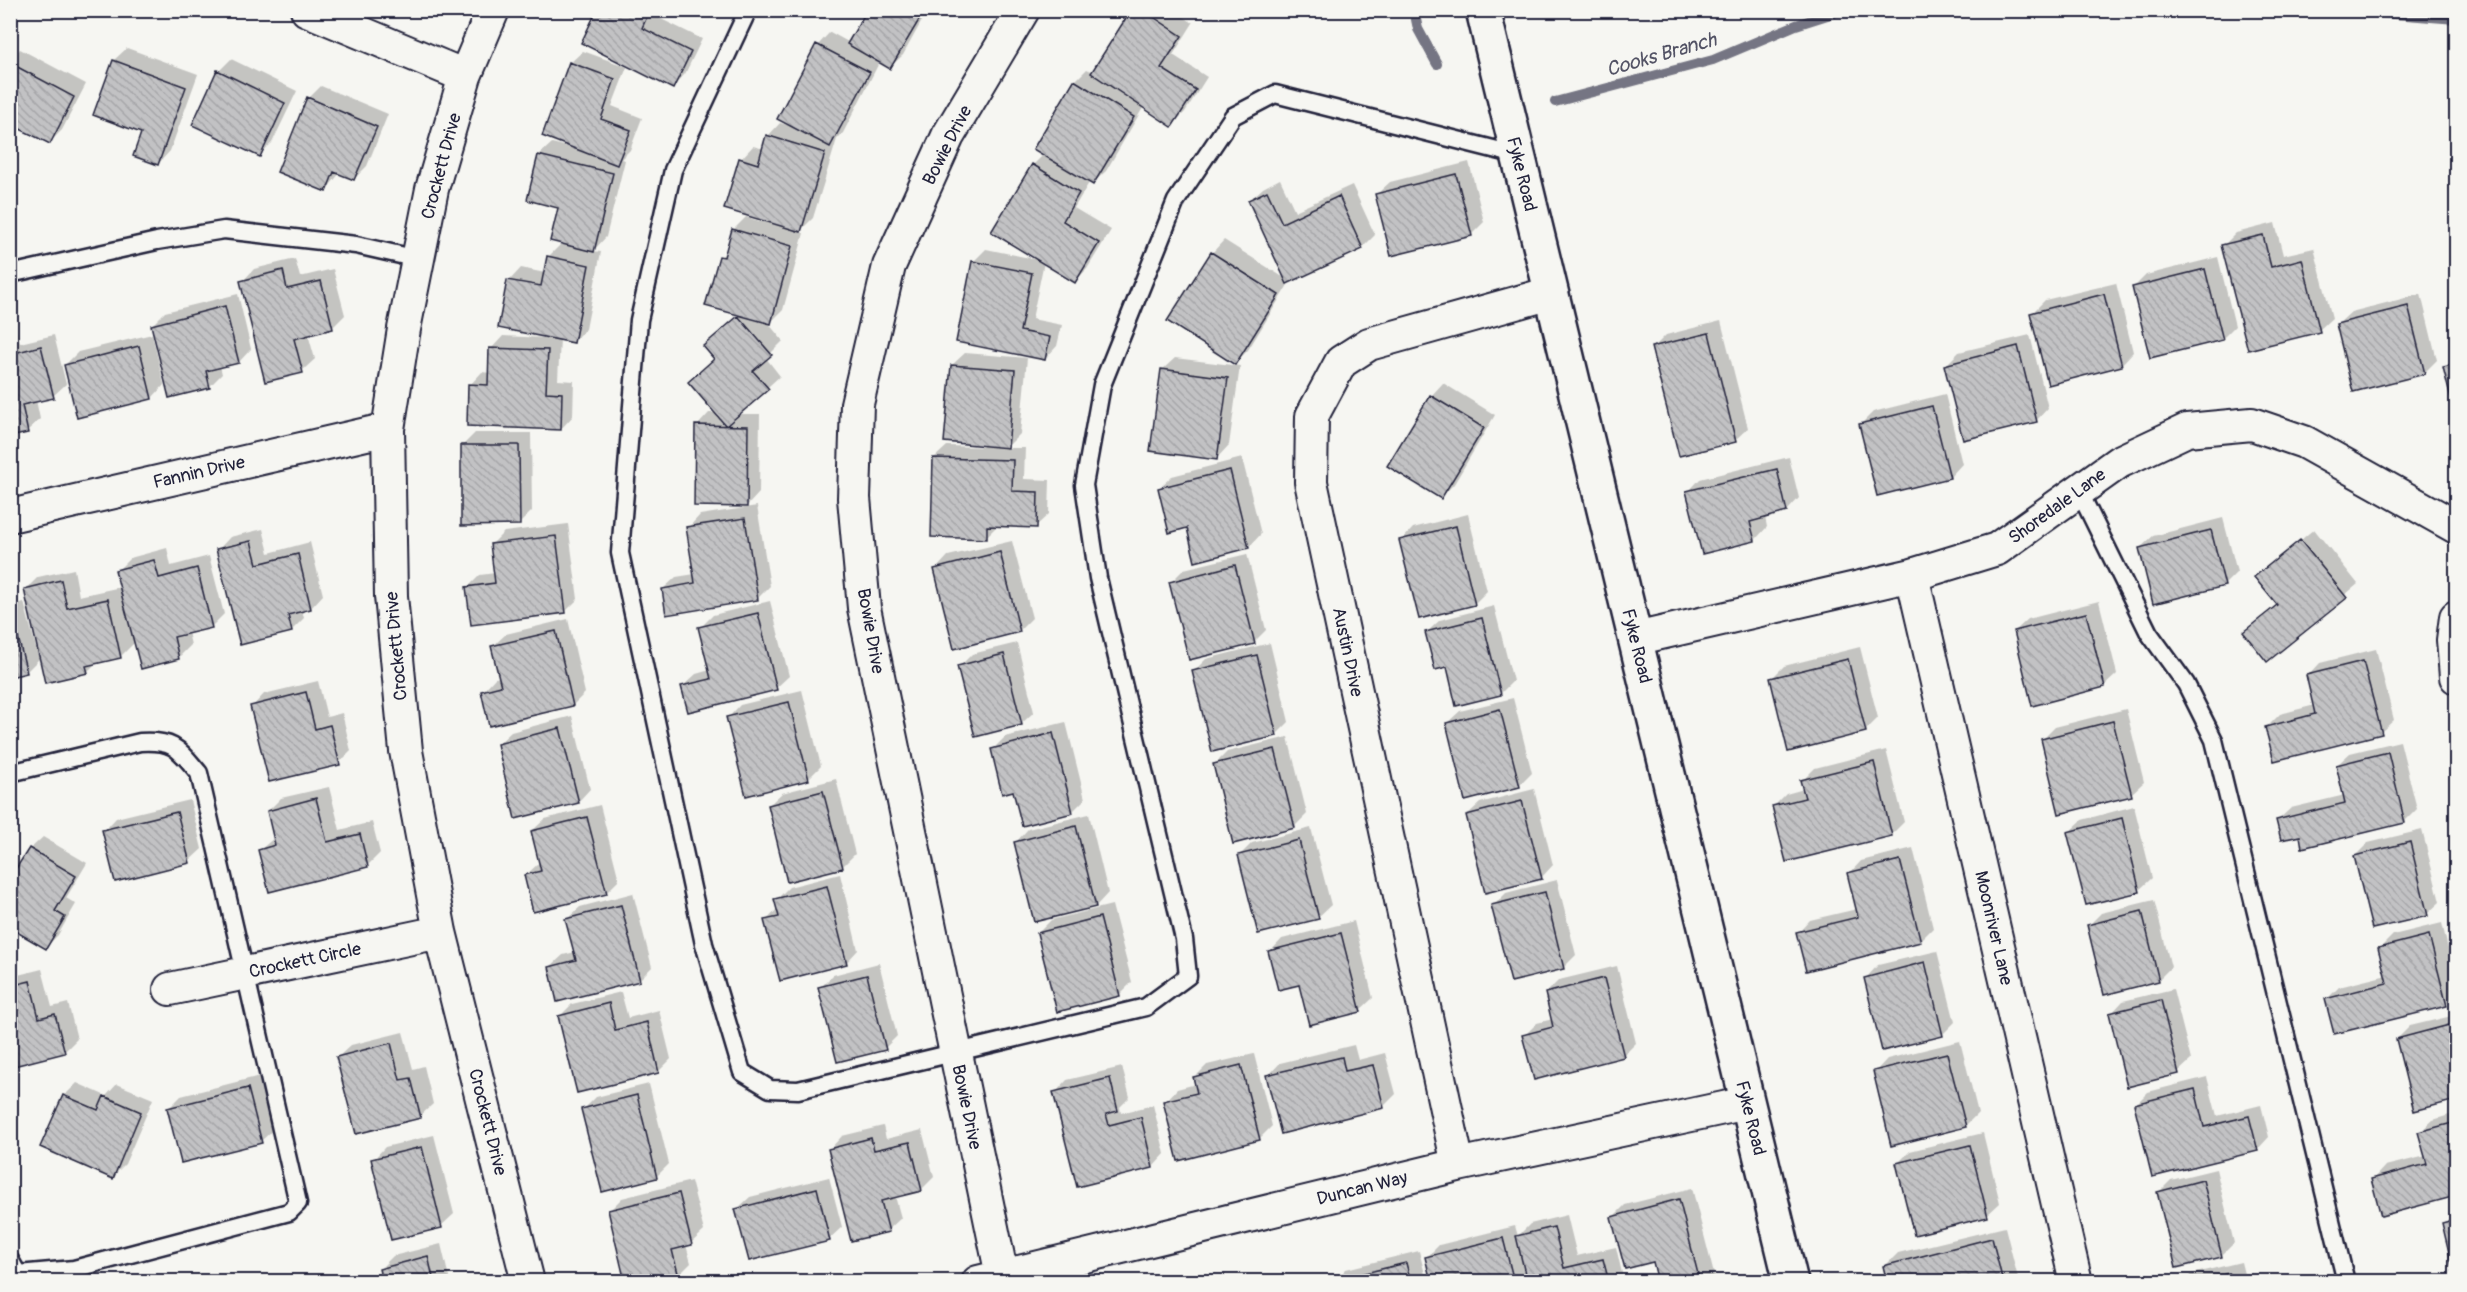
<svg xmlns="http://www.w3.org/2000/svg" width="2467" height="1292" font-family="Pangolin,sans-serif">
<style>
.shadow{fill:#0003}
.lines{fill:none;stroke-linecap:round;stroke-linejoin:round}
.stream{stroke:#757583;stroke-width:10}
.building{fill:url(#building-back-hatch);stroke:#22223b;stroke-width:1.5}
.service-casing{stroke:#22223b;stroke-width:21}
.minor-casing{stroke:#22223b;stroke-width:36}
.tertiary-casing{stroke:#22223b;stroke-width:38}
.service{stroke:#f6f6f2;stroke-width:16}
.minor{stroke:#f6f6f2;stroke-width:32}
.tertiary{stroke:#f6f6f2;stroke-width:33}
.labels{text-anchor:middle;stroke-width:4.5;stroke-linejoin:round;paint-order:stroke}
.street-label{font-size:18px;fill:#22223b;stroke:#f6f6f2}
.water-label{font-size:20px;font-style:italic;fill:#535365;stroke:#f6f6f2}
</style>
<defs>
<pattern id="building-back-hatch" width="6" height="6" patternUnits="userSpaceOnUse" patternTransform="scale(1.5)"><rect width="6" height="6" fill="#c2c2c4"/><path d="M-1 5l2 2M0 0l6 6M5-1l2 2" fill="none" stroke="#a6a6a9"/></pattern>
</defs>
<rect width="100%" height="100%" fill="#f6f6f2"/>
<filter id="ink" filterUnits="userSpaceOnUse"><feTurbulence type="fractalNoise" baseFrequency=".0167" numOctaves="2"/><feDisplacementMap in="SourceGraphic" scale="12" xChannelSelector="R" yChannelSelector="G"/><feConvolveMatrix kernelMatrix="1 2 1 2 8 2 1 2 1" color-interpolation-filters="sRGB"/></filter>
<g filter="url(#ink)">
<path class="shadow" d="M599 10H656L653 15 702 39 685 74 673 87Z
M869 10H928L903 55 890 67 880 61 843 133 837 139 813 218 799 232 804 233 783 310 769 324 783 341 766 358 780 376 738 414H760L759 493 747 506 697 426 709 413H718L715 358 718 334 740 314 721 257 728 249 733 230 746 217 762 222 763 219 741 159 753 146 764 149 768 136 780 123 791 126 818 45 830 32 850 43Z
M1133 10H1183L1180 14 1193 23 1173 55 1207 77 1185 112 1172 125 1144 106 1106 171 1093 183 1090 181 1074 208 1111 230 1087 269 1075 281 1044 262 1032 319 1062 325 1057 346 1045 359 957 340 973 262 986 249 1039 260 993 232 1033 165 1044 154 1075 81 1087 69 1093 72Z
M127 48 198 74 170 151 158 164 143 132 95 114 114 60Z
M20 49 86 84 62 130 49 143 10 122V59Z
M583 51 627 67 612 106 642 118 630 150 621 159 625 160 606 237 593 251 601 252 586 329 574 341 560 339 558 380 574 381 573 416 561 429 470 385 482 372 490 373 491 349 503 336 546 338 509 281 521 268 545 273 548 257 563 242 560 207 539 155 552 143 568 147 570 63Z
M231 59 297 91 272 143 259 155 219 71Z
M321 86 388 114 367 166 354 179 340 173 326 190 309 98Z
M1469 162 1484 222 1471 235 1377 194 1390 182Z
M1280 179 1295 211 1352 185 1375 235 1362 248 1291 280 1248 350 1235 363 1212 253 1224 240 1286 279 1250 200 1263 188Z
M2275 223 2283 255 2314 248 2332 318 2319 330 2223 246 2236 233Z
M2218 257 2235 326 2222 339 2133 288 2146 275Z
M295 259 300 277 333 269 345 315 332 328 308 334 315 359 302 371 242 282 254 269Z
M2116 283 2133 352 2121 365 2032 313 2045 300Z
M238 294 251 349 239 362 220 366 222 374 210 386 170 396 152 325 165 312Z
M2421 294 2437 360 2424 373 2338 324 2351 312Z
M1721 321 1748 428 1735 440 1653 348 1666 335Z
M16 326 20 343 54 335 66 384 53 396 36 400 40 419 27 431 10 435V328Z
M152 334 164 385 152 398 65 365 78 352Z
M2030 335 2048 408 2036 421 1946 365 1959 352Z
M965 353 1027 358 1020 434 1006 448H1025L1024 479 1050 480 1049 514 1036 526 998 525 986 537 934 458 947 446 983 447 952 365Z
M2456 356V414L2445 368Z
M1175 358 1240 366 1229 445 1217 458 1162 370Z
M1443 383 1495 415 1454 484 1441 497 1431 396Z
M1945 394 1962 464 1950 477 1861 424 1873 412Z
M475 433H531L532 511 519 524 462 446Z
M1789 457 1799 498 1787 511 1765 517 1767 527 1755 540 1688 492 1700 479Z
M1242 458 1261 534 1249 547 1188 527 1159 488 1172 476Z
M757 506 770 586 757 599 663 589 676 577 695 574 688 528 700 515Z
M1468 514 1487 591 1475 603 1420 617 1401 541 1413 528Z
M2223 518 2237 572 2224 585 2140 548 2153 536Z
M568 524 578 599 565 612 467 588 480 575 495 573 491 545 504 532Z
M263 529 269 553 310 542 323 595 311 608 302 610 304 618 291 631 218 550 230 537Z
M2314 529 2358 584 2267 660 2245 632 2277 604 2256 577Z
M1012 541 1032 618 1019 631 936 569 948 556Z
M167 548 171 566 209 556 224 614 212 626 188 632 191 645 178 658 135 642 121 656 97 662 87 672 41 657 26 672 10 675V605L24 602 36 648 39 647 26 589 38 577 74 569 79 596 121 587 117 571 130 558Z
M1247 554 1266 630 1254 642 1171 582 1184 569Z
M770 601 789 676 776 688 683 686 696 674 710 670 700 628 713 615Z
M2099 601 2117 674 2104 686 2015 631 2028 619Z
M1494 606 1513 681 1500 694 1448 666 1427 632 1440 620Z
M568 619 585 693 573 705 483 691 495 678 500 677 493 646 506 634Z
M1017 643 1034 712 1021 724 959 667 972 654Z
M1270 643 1289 722 1277 734 1213 750 1193 672 1206 659Z
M1860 647 1878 718 1865 731 1771 679 1784 666Z
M2376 649 2394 720 2381 732 2267 727 2280 714 2315 705 2308 676 2320 663Z
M318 681 327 717 342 713 351 751 339 763 252 707 264 694Z
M802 690 821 766 808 779 728 718 740 705Z
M1513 698 1532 773 1519 786 1447 723 1460 711Z
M2126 709 2144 782 2131 794 2042 740 2055 727Z
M572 716 590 789 578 802 498 744 511 732Z
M1066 722 1085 799 1072 812 1014 790 993 749 1005 737Z
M1288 737 1307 814 1294 827 1215 764 1227 752Z
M2400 741 2417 809 2404 822 2301 834 2278 820 2291 808 2345 795 2337 765 2350 753Z
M1886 750 1904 822 1891 835 1774 806 1786 794 1804 789 1802 781 1815 768Z
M836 779 855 854 842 867 769 805 782 793Z
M329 787 340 830 372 822 380 853 367 866 260 850 275 837 268 811 281 798Z
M1534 789 1553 865 1541 878 1467 815 1480 803Z
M190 800 202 849 189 861 104 831 116 818Z
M600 805 619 880 606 893 526 875 540 862 532 831 545 819Z
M2134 806 2152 878 2139 890 2069 832 2082 820Z
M1089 814 1108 893 1096 906 1035 921 1016 842 1028 829Z
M1311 828 1331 905 1318 917 1239 856 1252 843Z
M2422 830 2440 902 2427 914 2355 856 2368 843Z
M43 837 87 863 66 898 76 904 58 935 46 947 10 926V859L21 865 30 849Z
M1913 848 1933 928 1920 941 1798 933 1810 920 1857 909 1849 874 1861 861Z
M840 874 858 950 846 963 766 921 778 908 776 900 789 887Z
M1557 880 1576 955 1563 968 1493 906 1506 893Z
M633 893 652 967 639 980 550 967 563 955 575 952 567 919 580 907Z
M2154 900 2171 967 2158 980 2089 925 2101 913Z
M1112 905 1132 982 1119 995 1038 933 1051 920Z
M1354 921 1373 998 1360 1010 1300 983 1270 952 1282 939Z
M2442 923 2456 983V994L2446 1005 2327 999 2339 987 2387 975 2380 948 2393 935Z
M1937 951 1955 1022 1942 1035 1866 978 1878 965Z
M879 963 897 1036 885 1048 820 988 833 975Z
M1617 966 1636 1043 1623 1056 1524 1036 1537 1023 1553 1019 1546 993 1559 980Z
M42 969 52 1007 68 1003 77 1039 64 1052 10 1065V977Z
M2173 989 2191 1060 2178 1072 2111 1014 2123 1001Z
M621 992 628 1018 659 1010 671 1059 659 1071 578 1091 560 1016 572 1004Z
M2456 1015V1098L2415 1109 2397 1039 2410 1026Z
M403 1032 413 1069 424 1066 433 1104 420 1116 338 1057 351 1045Z
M1960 1041 1978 1113 1965 1126 1875 1072 1887 1059Z
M1354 1045 1358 1060 1385 1053 1396 1094 1383 1107 1268 1076 1280 1063Z
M1254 1054 1272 1126 1259 1139 1165 1102 1177 1089 1196 1084 1194 1078 1207 1065Z
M1122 1067 1130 1097 1120 1107 1121 1113 1153 1105 1165 1154 1153 1167 1055 1093 1067 1080Z
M260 1076 274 1129 261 1141 169 1108 181 1096Z
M2207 1077 2217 1116 2261 1105 2269 1137 2257 1150 2136 1104 2148 1092Z
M77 1083 106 1096 117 1084 153 1099 125 1164 112 1177 64 1096Z
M649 1084 669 1164 657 1176 603 1190 583 1110 596 1097Z
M2456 1113V1195L2382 1214 2373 1179 2385 1166 2426 1156 2420 1132 2433 1120Z
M883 1126 886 1139 922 1130 934 1177 921 1190 895 1196 901 1218 888 1230 830 1149 842 1136Z
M1983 1133 2000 1203 1987 1215 1897 1164 1910 1151Z
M434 1135 454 1214 441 1226 373 1160 385 1147Z
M2216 1169 2234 1243 2222 1255 2177 1266 2159 1192 2171 1180Z
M829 1177 842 1227 829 1239 737 1209 750 1197Z
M691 1181 704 1231 691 1243 686 1245 691 1263 678 1276 609 1211 622 1198Z
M1692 1188 1716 1282H1659L1654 1260 1613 1217 1625 1205Z
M2456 1211V1276L2444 1224Z
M1567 1215 1577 1256 1616 1247 1624 1282H1433L1427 1257 1439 1245 1515 1226 1518 1236 1530 1224Z
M2005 1227 2019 1282H1889L1885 1266 1898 1253Z
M441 1244 450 1282H383L380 1269 393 1256Z
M1419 1251 1427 1282H1334L1346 1269Z
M2241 1262 2246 1282H2184L2191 1274Z
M476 1278 477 1282H462Z"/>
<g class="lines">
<path class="stream" d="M1414 10 1418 29 1437 64
M2344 10 2456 19
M1555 102 1713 60 1796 25 1843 10"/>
</g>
<path class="building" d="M597 10H650L642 28 691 52 673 89 581 43Z
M867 10H925L890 69 847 44Z
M1131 10H1143L1182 36 1161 68 1196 90 1172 127 1091 73Z
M816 44 870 72 830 147 777 119Z
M113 60 186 87 158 165 133 156 141 133 93 115Z
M569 62 615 79 601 119 631 130 617 165 542 136Z
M10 63 74 97 50 144 10 124Z
M217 70 285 103 260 157 192 125Z
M1074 80 1134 117 1093 185 1033 149Z
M307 97 377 127 354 180 334 172 326 192 277 172Z
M766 135 825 153 801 232 724 209 739 158 758 164Z
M538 155 613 173 594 252 550 241 558 208 527 200Z
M1032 164 1079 193 1063 221 1099 243 1075 283 991 232Z
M1456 174 1472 236 1391 256 1375 194Z
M1267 191 1282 223 1339 196 1363 249 1287 284 1248 200Z
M732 229 792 246 771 324 705 306 719 256 724 257Z
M2263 235 2271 267 2302 259 2320 332 2248 350 2221 245Z
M1211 252 1279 295 1235 365 1167 321Z
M547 256 589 265 574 343 498 328 507 280 541 286Z
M972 261 1032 273 1020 331 1050 337 1045 360 956 342Z
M2205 269 2223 340 2150 358 2132 287Z
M283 270 287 289 321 281 333 329 294 339 303 373 265 382 240 281Z
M2104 294 2122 366 2048 385 2030 313Z
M225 306 239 363 206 371 210 388 169 398 151 325Z
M2408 306 2425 374 2353 392 2336 324Z
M738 316 772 355 753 371 769 389 726 426 688 382 714 359 703 346Z
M1709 333 1736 442 1679 456 1651 347Z
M41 346 54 398 22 405 28 433 10 437V354Z
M139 346 152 399 77 418 64 365Z
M2018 346 2037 422 1963 440 1944 365Z
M489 348 548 350 546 392 562 393 561 430 467 426 468 384 488 385Z
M2456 364V420L2443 367Z
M951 365 1015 370 1008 448 944 442Z
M1161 369 1228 378 1217 460 1150 451Z
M1430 395 1484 428 1441 499 1387 466Z
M1932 406 1950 478 1877 496 1859 424Z
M695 425 748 426 747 507 694 506Z
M461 445H519L520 525 461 526Z
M933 458 1013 460 1012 491 1038 492 1037 528 987 526V539L931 537Z
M1777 469 1787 512 1750 522 1755 541 1702 554 1686 491Z
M1230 470 1249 548 1195 562 1187 528 1169 533 1158 488Z
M745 518 758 600 666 615 662 589 695 583 686 527Z
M1456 526 1475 605 1419 619 1399 540Z
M2211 530 2225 586 2153 604 2139 548Z
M556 536 566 613 471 625 466 587 495 583 490 544Z
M2300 540 2347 598 2267 662 2243 632 2277 605 2254 577Z
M251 541 257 564 298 554 311 609 288 615 292 632 240 645 216 549Z
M1000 552 1020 632 954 649 934 569Z
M154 560 159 578 197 568 212 628 174 637 179 659 141 669 115 570Z
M1235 565 1255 644 1189 660 1169 582Z
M61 580 67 608 108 599 121 658 86 666 88 673 45 683 24 589Z
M12 613 27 673 10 677V614Z
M758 613 777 690 688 712 681 686 711 679 698 627Z
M2086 613 2105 687 2032 706 2014 631Z
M1482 618 1501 695 1456 706 1447 667 1435 670 1425 632Z
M556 631 573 706 489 726 481 691 501 686 491 646Z
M1004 654 1022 725 975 737 957 666Z
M1257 655 1277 736 1212 752 1192 671Z
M1848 659 1866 732 1788 752 1770 678Z
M2363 661 2382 734 2274 761 2265 727 2315 714 2306 675Z
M306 692 315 729 330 725 340 765 269 782 250 706Z
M789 702 809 780 746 796 726 717Z
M1500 709 1520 787 1465 801 1446 723Z
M2113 721 2132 796 2059 814 2041 739Z
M560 728 579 803 515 819 497 744Z
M1053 733 1073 813 1022 826 1013 791 1002 794 991 749Z
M1275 749 1295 828 1233 844 1213 764Z
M2388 752 2405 823 2302 848 2300 836 2281 840 2276 820 2345 803 2336 765Z
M1874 762 1892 836 1786 862 1772 806 1805 798 1800 780Z
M823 791 843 868 787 882 768 805Z
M316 798 327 842 360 834 368 867 269 892 258 850 275 845 267 811Z
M1522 801 1542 879 1485 893 1466 815Z
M177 812 190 863 115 882 102 830Z
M587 817 607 894 533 912 524 875 541 871 531 831Z
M2122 818 2140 892 2086 905 2067 832Z
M1076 826 1096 907 1034 922 1014 842Z
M1299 840 1319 919 1258 934 1238 855Z
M2410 842 2428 916 2372 929 2354 856Z
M29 848 76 876 55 911 65 917 46 949 10 928V878Z
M1900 860 1921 942 1806 971 1796 932 1858 917 1847 873Z
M827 886 847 964 780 981 764 920 779 917 774 899Z
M1545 892 1564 969 1511 982 1491 905Z
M621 905 640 981 557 1002 549 967 576 960 565 919Z
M2142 911 2159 981 2104 995 2087 925Z
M1100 917 1120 996 1057 1012 1037 933Z
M1341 933 1361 1012 1309 1025 1299 985 1278 990 1268 951Z
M2429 935 2447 1006 2334 1034 2325 999 2387 983 2378 948Z
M1925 962 1943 1036 1882 1051 1864 978Z
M867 975 886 1050 837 1062 818 987Z
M1604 978 1624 1057 1534 1080 1522 1035 1553 1027 1545 993Z
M30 981 39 1018 55 1014 65 1053 10 1067V986Z
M2161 1000 2179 1074 2127 1087 2109 1013Z
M609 1003 615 1030 647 1022 659 1073 577 1093 558 1016Z
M2453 1024 2456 1040V1100L2414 1111 2396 1039Z
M391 1043 400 1080 411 1078 421 1118 356 1134 336 1057Z
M1947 1053 1966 1127 1891 1146 1873 1071Z
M1342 1057 1345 1071 1373 1065 1384 1108 1281 1134 1266 1075Z
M1241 1065 1260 1140 1178 1161 1163 1101 1197 1093 1193 1077Z
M1110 1078 1118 1111 1106 1114 1109 1125 1141 1117 1153 1168 1077 1187 1053 1092Z
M248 1088 262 1143 181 1163 167 1108Z
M2195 1089 2204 1127 2249 1116 2258 1151 2152 1177 2134 1104Z
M63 1095 98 1110 104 1096 141 1112 113 1179 40 1147Z
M637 1095 657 1178 602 1192 581 1109Z
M2456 1122V1196L2381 1216 2371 1179 2427 1164 2418 1132Z
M871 1138 874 1150 910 1142 922 1191 881 1201 889 1232 851 1241 828 1149Z
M1970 1145 1988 1217 1914 1235 1896 1163Z
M422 1147 442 1228 391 1240 371 1159Z
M2203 1180 2222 1257 2176 1268 2157 1192Z
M817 1188 830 1241 749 1261 735 1209Z
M679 1193 692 1245 672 1250 679 1277 661 1282H625L608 1210Z
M1679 1199 1700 1282H1658L1653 1262 1625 1269 1611 1217Z
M2456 1219V1282L2442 1223Z
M1554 1227 1564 1268 1603 1259 1609 1282H1527L1516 1236Z
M1503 1238 1514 1282H1431L1425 1257Z
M1992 1238 2003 1282H1887L1883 1266Z
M428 1256 434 1282H382L379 1269Z
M1406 1263 1411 1282H1332V1281Z
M2229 1273 2231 1282H2196Z"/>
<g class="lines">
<g class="service-casing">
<path id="service" d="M748 10 673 170 639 320 620 553 704 944 742 1072 770 1089 798 1090 1146 1007 1188 976 1184 939 1098 578 1084 485 1102 385 1176 201 1233 116 1275 94 1517 155
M10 274 157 241 224 230 356 245 418 259
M2079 491 2149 633 2186 684 2214 740 2346 1282
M10 773 140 742C174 740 178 748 199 773L298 1203 289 1212 74 1269 18 1274 10 1260"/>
</g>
<g class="minor-casing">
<path id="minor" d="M307 10 465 76
M493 10 465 76 432 189 404 329 388 429 391 596 406 751 440 932 528 1282
M10 516 388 429
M1912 575 2076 1282
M2456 617 2453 640 2456 677
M1635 639 1912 575 1997 549 2119 462 2187 430 2252 424 2304 442 2456 527
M170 989 440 932
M1458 1165 1311 482 1312 416 1341 362 1369 344 1551 293
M1002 1276 864 608 854 498 857 404 889 266 948 136 1023 10
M978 1282 1458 1165 1747 1103"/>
</g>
<g class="tertiary-casing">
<path id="tertiary" d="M1483 10 1791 1282"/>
</g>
<use href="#service" class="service"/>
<use href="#minor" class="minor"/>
<use href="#tertiary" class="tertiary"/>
</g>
</g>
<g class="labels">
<g class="street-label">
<text transform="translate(947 145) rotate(-63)" y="6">Bowie Drive</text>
<text transform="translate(441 166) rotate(-75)" y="6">Crockett Drive</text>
<text transform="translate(1522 174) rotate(76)" y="6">Fyke Road</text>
<text transform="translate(199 472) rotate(-13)" y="6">Fannin Drive</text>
<text transform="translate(2057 506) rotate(-36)" y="6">Shoredale Lane</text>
<text transform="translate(871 631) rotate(80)" y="6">Bowie Drive</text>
<text transform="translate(396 646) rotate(-95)" y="6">Crockett Drive</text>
<text transform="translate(1637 646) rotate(76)" y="6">Fyke Road</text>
<text transform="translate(1348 652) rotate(78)" y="6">Austin Drive</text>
<text transform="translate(1994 928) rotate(77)" y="6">Moonriver Lane</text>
<text transform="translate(305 960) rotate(-12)" y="6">Crockett Circle</text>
<text transform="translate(967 1107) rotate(78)" y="6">Bowie Drive</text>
<text transform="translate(1751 1118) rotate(76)" y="6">Fyke Road</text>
<text transform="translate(488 1122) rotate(76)" y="6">Crockett Drive</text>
<text transform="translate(1362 1188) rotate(-14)" y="6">Duncan Way</text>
</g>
<g class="water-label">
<text transform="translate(1661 54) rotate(-16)" y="7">Cooks Branch</text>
</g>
</g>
<rect width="2467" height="1292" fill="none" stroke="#f6f6f2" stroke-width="36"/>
<rect x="18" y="18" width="2431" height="1256" fill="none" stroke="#22223b" stroke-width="2" filter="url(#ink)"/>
</svg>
